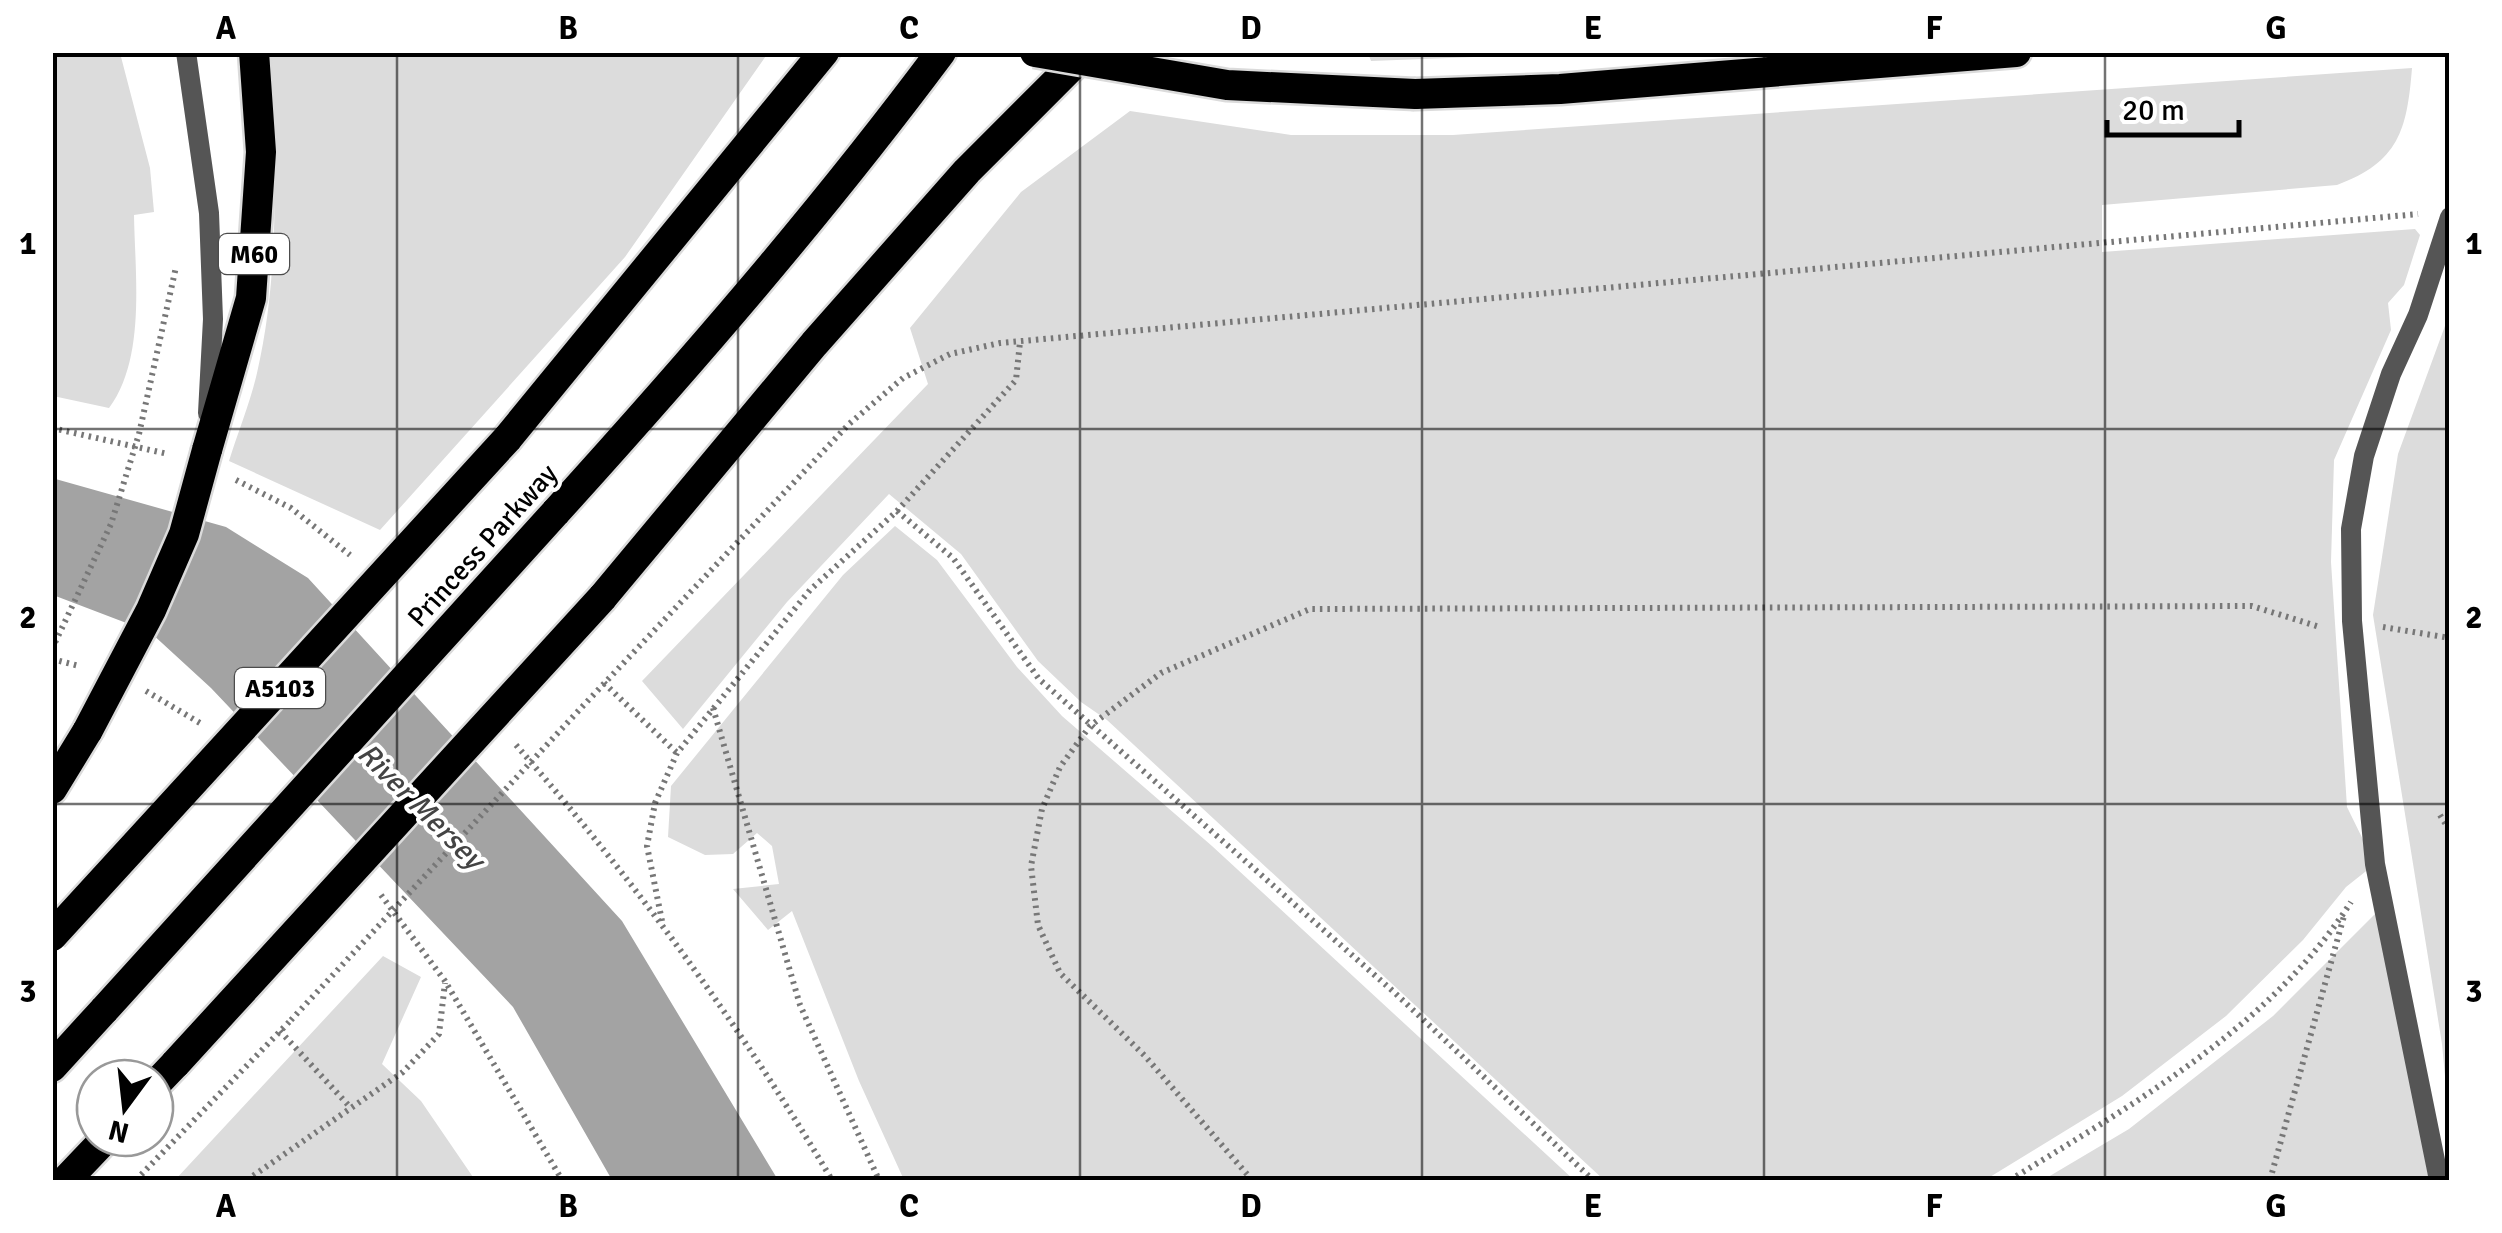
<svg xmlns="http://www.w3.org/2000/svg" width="2502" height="1233" font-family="Signika,sans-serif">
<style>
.green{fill:#dcdcdc}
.water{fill:#a3a3a3}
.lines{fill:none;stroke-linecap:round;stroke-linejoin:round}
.highway-casing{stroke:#dbdbdb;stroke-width:35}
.path{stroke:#777;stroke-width:6;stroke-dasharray:2.5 5;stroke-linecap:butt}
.lane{stroke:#555;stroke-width:20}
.highway{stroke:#000;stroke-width:30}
.highway-bridge-casing{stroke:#dbdbdb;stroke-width:35;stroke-linecap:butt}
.path-bridge{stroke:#777;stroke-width:6;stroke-dasharray:2.5 5;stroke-linecap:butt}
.highway-bridge{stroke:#000;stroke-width:30}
.grid{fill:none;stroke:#000;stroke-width:2.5;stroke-opacity:0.55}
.labels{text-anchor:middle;stroke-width:8;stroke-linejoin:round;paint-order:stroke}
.shield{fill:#fff;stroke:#4c4c4c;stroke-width:2.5}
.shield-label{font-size:25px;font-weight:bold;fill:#000}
.street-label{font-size:28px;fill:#000;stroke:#fff}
.water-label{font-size:30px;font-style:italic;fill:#444;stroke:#fff}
.neatline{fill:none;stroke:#000;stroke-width:4}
.grid-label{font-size:32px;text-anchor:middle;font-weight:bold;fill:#000}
</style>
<rect width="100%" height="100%" fill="#fff"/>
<path class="green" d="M53 52 120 53 150 168 154 212 134 215C135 276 146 358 109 408L53 396Z
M270 53H768L625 257 380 530 229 461C238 432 250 403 257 373 281 269 275 159 270 53Z
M1368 53V52L1574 53 1371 61Z
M2412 68C2407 130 2399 162 2337 185L2102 205V252L2415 229 2420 235 2404 285 2388 303 2391 330 2334 460 2331 562 2347 807 2375 864 2346 887 2303 940 2226 1016 2122 1096 1985 1180H1604L1107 720 1081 702 1038 661 961 554 889 494 787 602 683 729 642 681 928 384 910 328 1021 192 1130 111 1291 135H1453Z
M2449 315V1119L2442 1044 2373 615 2398 454Z
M895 526 937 560 1017 667 1062 716 1212 846 1574 1180H904L859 1081 792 911 768 930 733 889 779 884 772 846 757 833 733 854 705 855 668 837 671 786 843 575Z
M2380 909 2429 1180H2043L2129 1129 2273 1016Z
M383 956 421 977 382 1064 421 1101 475 1180H175Z"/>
<path class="water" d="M52 478 226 527 308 578 622 921 778 1180H612L513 1007 211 688 150 632 53 595Z"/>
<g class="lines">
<g class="highway-casing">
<path id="highway" d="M1415 94 1560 89 2016 52
M507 439 824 52
M207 450 251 298 261 152 254 52
M555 513C690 364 821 213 941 52
M602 598 814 344 967 171 1078 60 1093 52
M52 789 88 730
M52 1067 105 1009
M155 1085 176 1063
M66 1180 106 1138"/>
</g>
<path class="path" d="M52 428 168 454
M139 434 176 267
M236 480 291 508 350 555
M897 511 953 558 1039 679 1395 993 1593 1180
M2383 627 2450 638
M52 659 79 666
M604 683 677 753
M146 691 200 723
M582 707 849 424 903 378 950 354 1000 343 2418 214
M713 708 800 1005 879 1180
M516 745C635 881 740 1025 832 1180
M2440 815 2450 831
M381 895 445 981 562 1180
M662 921 647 846 655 803 677 753 810 590 897 511 1016 380 1020 342
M280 1031 351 1108
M136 1180 291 1020
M247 1180 403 1072 439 1034 445 983
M1252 1180 1145 1056 1060 973 1038 925 1031 866 1042 809 1060 767 1090 726 1161 673 1310 609 2252 606 2320 627
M2010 1180C2133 1104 2271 1027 2351 902
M2270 1180 2344 916"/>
<path class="lane" d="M186 52 209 213 213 319 208 413
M2439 1180 2375 864 2352 621 2351 529 2364 456 2391 374 2418 315 2450 217"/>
<use href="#highway" class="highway"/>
<g class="highway-bridge-casing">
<path id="highway-bridge" d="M1035 52 1227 85 1415 94
M88 730 151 610 184 534 207 450
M52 936 507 439
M105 1009 555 513
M176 1063 602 598"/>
</g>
<path class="path-bridge" d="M52 649 111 524 139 434
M291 1020 582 707"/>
<use href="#highway-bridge" class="highway-bridge"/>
</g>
<path class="grid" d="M397 52V1180M738 52V1180M1080 52V1180M1422 52V1180M1764 52V1180M2105 52V1180M52 429H2450M52 804H2450"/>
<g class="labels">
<g class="shield">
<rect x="219" y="234" width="70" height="40" rx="8"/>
<rect x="235" y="668" width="90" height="40" rx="8"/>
</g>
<g class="shield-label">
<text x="254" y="263">M60</text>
<text x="280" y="697">A5103</text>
</g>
<g class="street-label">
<text transform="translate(482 545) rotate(-48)" y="10">Princess Parkway</text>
</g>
<g class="water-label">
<text transform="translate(421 806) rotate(45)" y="10">River Mersey</text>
</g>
</g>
<rect width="2502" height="1233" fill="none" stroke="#ffffff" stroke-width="110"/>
<g transform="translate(125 1108) rotate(195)"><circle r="48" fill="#ffffff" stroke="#999999" stroke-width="2.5"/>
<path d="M0-8L18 38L0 25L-18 38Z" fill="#000000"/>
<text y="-15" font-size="28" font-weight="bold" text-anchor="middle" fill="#000000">N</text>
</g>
<path d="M2107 120v15h132v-15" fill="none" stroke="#000000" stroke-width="5"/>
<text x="2122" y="120" font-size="30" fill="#000000" stroke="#ffffff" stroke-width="8" paint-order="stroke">20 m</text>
<rect x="55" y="55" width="2392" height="1123" class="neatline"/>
<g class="grid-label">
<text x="226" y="39">A</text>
<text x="568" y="39">B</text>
<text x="909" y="39">C</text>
<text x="1251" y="39">D</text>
<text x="1593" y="39">E</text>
<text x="1934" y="39">F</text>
<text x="2276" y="39">G</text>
<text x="28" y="254">1</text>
<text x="2474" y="254">1</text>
<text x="28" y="628">2</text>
<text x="2474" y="628">2</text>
<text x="28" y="1002">3</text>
<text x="2474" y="1002">3</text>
<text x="226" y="1217">A</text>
<text x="568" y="1217">B</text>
<text x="909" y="1217">C</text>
<text x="1251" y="1217">D</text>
<text x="1593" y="1217">E</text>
<text x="1934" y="1217">F</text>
<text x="2276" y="1217">G</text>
</g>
</svg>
